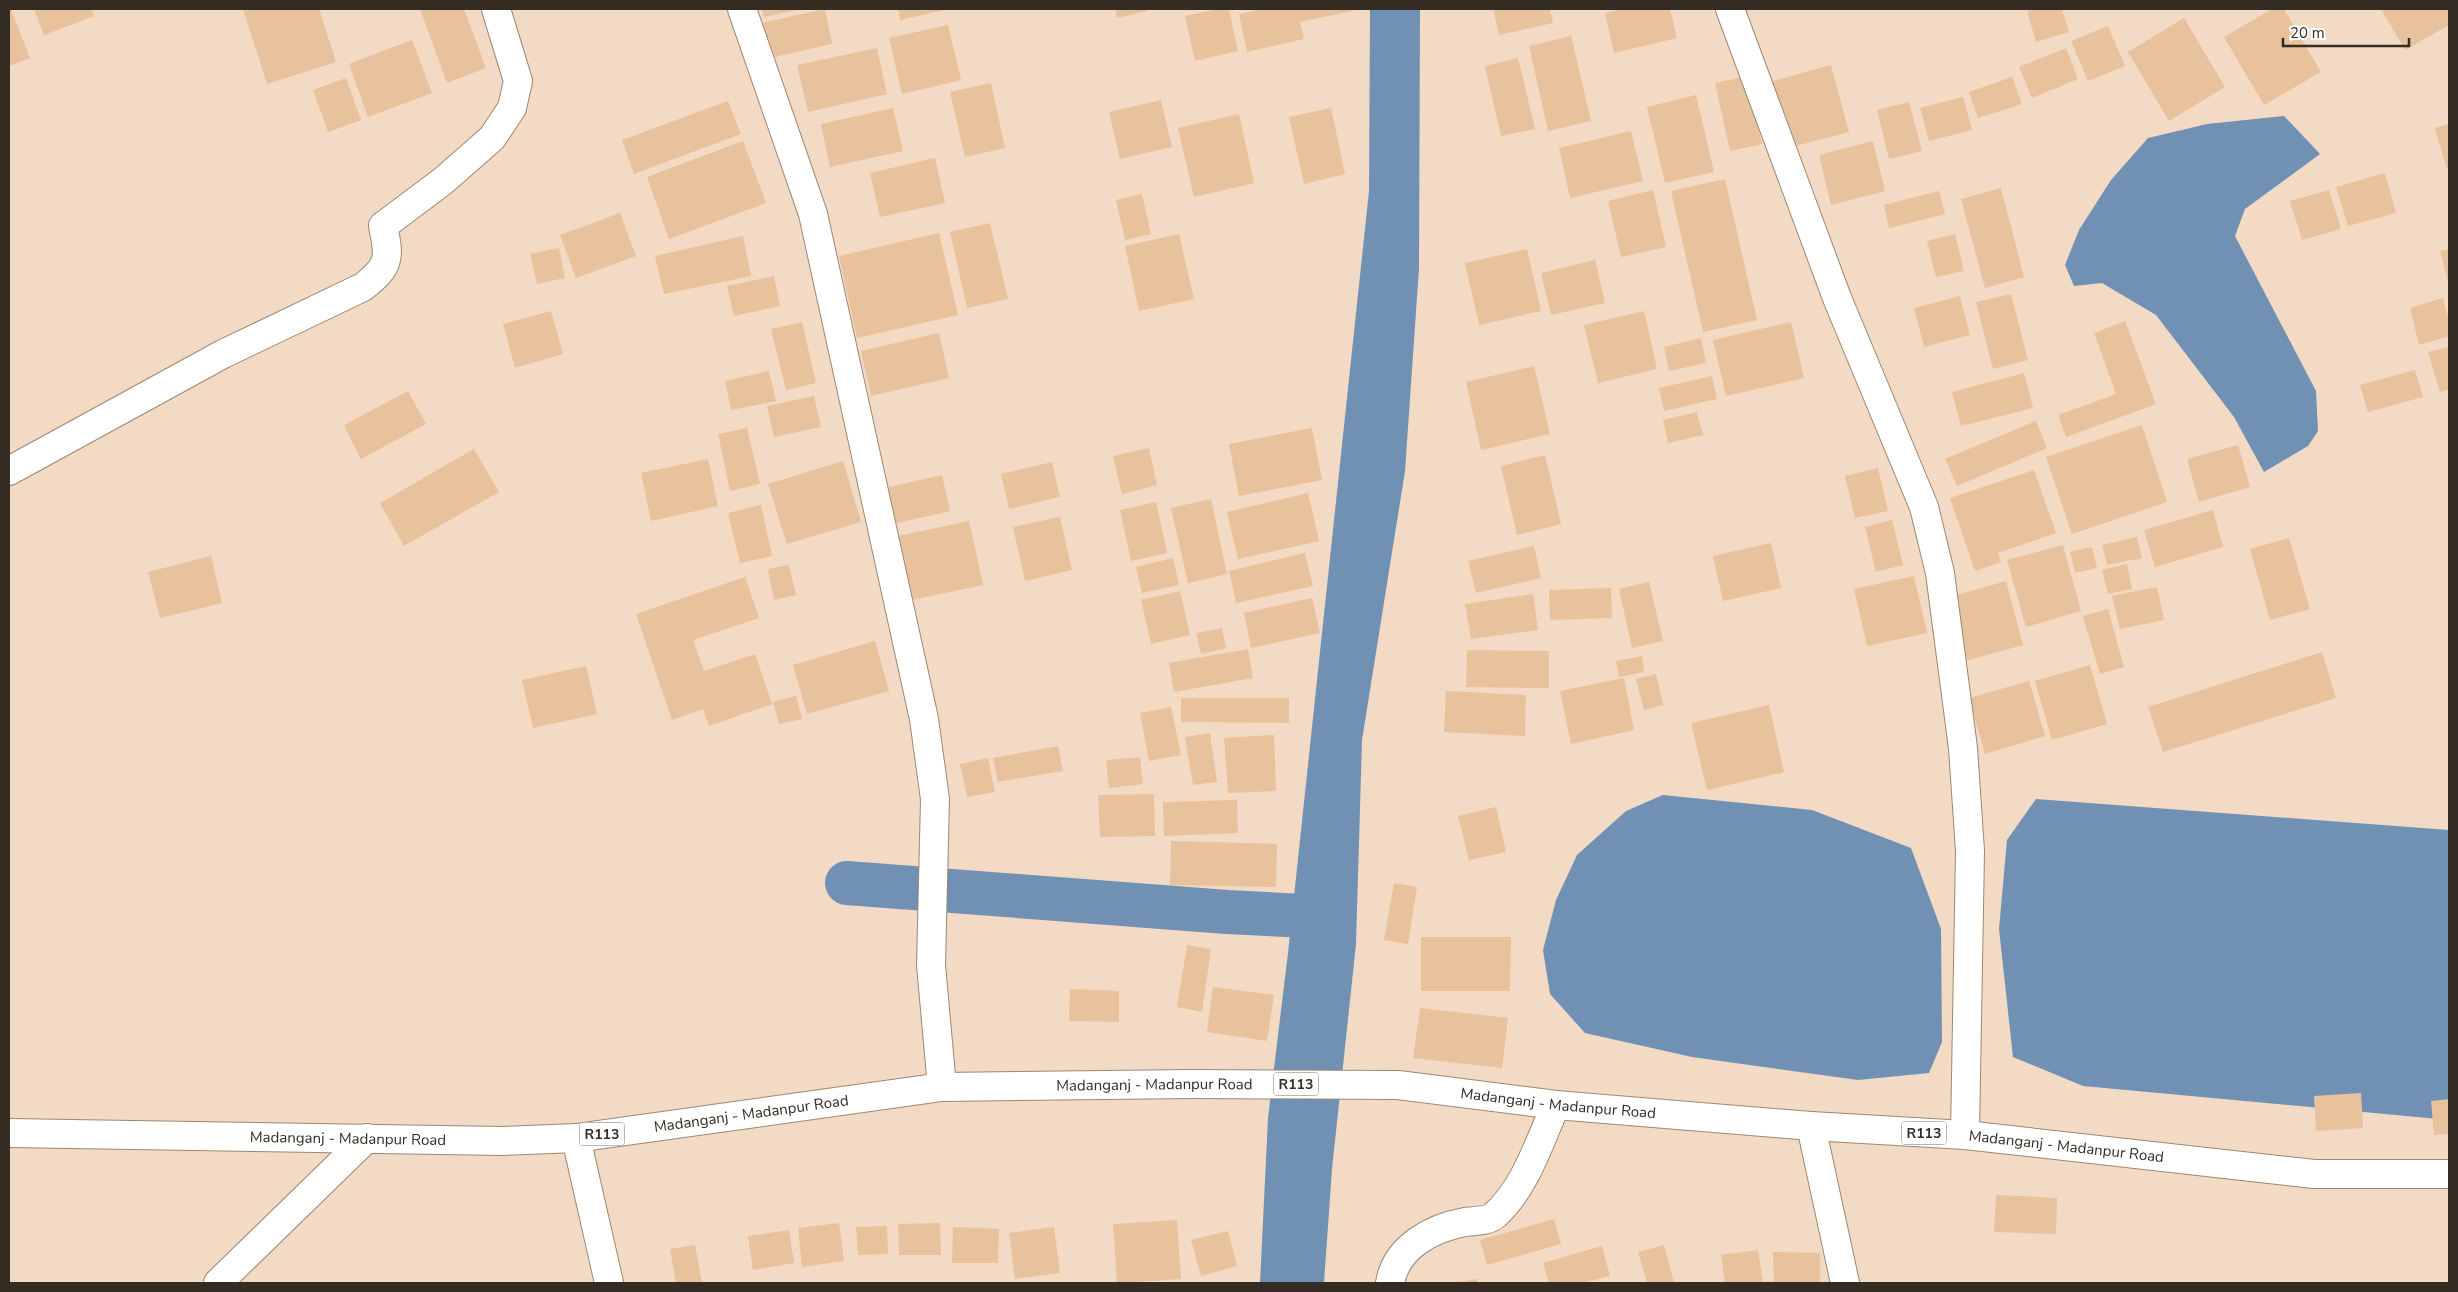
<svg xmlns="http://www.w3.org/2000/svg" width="2458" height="1292" font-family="'Nunito Sans',sans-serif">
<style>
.water{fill:#7090b4}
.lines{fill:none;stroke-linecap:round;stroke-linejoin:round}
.canal{stroke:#7090b4;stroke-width:44}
.building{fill:#e8c19d}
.street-casing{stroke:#9d8772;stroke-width:30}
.primary-casing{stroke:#9d8772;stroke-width:30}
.street{stroke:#fff;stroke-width:28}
.primary{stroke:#fff;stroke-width:28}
.labels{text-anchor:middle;stroke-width:4;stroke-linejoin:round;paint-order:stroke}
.shield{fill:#fff;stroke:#716b64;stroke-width:1}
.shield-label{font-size:14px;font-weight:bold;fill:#342b22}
.street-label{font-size:15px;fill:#342b22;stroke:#fff}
</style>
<rect width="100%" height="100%" fill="#f3dac4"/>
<path class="water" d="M1370 9H1420L1419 268 1405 471 1362 740 1356 944 1332 1169 1324 1283H1260L1268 1118 1288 953 1369 191Z
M2284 116 2320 154 2245 209 2235 236 2316 391 2318 431 2308 446 2264 472 2234 417 2156 315 2102 283 2074 286 2065 265 2079 230 2111 180 2148 138 2207 124Z
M1663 795 1812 810 1911 848 1941 929 1942 1042 1929 1073 1858 1080 1692 1057 1585 1033 1550 994 1543 950 1556 900 1577 855 1626 811Z
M2036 799 2449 830V1120L2083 1086 2013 1057 1999 929 2007 840Z"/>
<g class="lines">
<path class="canal" d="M847 883 1227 912 1324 917"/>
</g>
<path class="building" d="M9 9H11L30 58 9 66Z
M34 9H91L94 16 44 35Z
M243 9H319L336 62 267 84Z
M420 9H464L486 68 447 83Z
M762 9H796V10L764 17Z
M825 9 832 44 770 58 762 23Z
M898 9H944V10L900 20Z
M1115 9H1146L1147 11 1117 18Z
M1218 9H1229L1238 51 1195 61 1185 16Z
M1262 9H1356V10L1300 22 1304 39 1247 52 1239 14Z
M1493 9H1550L1553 23 1499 35Z
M1622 9H1670L1677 38 1614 53 1605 13Z
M2034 9H2062L2069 32 2036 42 2027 11Z
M2272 9H2284L2321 72 2264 105 2224 37Z
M2381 9H2449V25L2405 50Z
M2184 18 2225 87 2169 121 2128 52Z
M948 25 961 80 902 94 889 38Z
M2108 26 2125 66 2088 81 2071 41Z
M1571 36 1591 121 1548 131 1529 46Z
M412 40 432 93 368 117 349 64Z
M877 48 887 94 808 112 797 65Z
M2066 48 2078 79 2032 98 2019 67Z
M1518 58 1535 129 1501 136 1485 66Z
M1831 65 1849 132 1788 148 1770 82Z
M1747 76 1762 144 1730 151 1715 83Z
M2012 77 2022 104 1978 118 1969 92Z
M346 78 361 120 328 132 313 90Z
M991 83 1005 148 965 157 950 92Z
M1696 95 1714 172 1665 183 1647 107Z
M1963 97 1972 130 1929 141 1920 108Z
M1161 100 1172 147 1120 159 1109 112Z
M728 101 741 134 634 174 622 140Z
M1909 102 1922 151 1889 159 1877 110Z
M893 108 903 151 830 167 821 124Z
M1331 108 1345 174 1304 184 1289 117Z
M1239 114 1254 183 1194 197 1178 128Z
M2449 124V169H2447L2435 128Z
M1631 131 1643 181 1570 198 1559 148Z
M743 141 766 203 669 239 647 177Z
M1873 141 1885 191 1831 205 1819 155Z
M935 158 945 203 880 217 870 173Z
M2385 173 2396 213 2348 226 2336 187Z
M1725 179 1757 320 1703 332 1671 191Z
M2001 188 2024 277 1985 288 1961 199Z
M1653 190 1666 247 1621 257 1608 201Z
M2329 190 2341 229 2302 240 2290 201Z
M1939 191 1945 214 1889 228 1884 205Z
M1142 194 1151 234 1125 240 1116 200Z
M620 213 636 256 576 278 560 235Z
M990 223 1008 299 967 308 950 232Z
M939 233 958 315 857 338 839 256Z
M1179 234 1194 299 1139 311 1125 246Z
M1955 234 1964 271 1936 277 1927 241Z
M743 236 751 276 664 294 655 256Z
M559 248 565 278 537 284 530 254Z
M1527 249 1541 311 1479 325 1465 263Z
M2449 249V286L2440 251Z
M1595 260 1605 303 1551 315 1541 273Z
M774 276 780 306 734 316 727 286Z
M2011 294 2028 360 1993 369 1976 302Z
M1960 296 1970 335 1924 347 1914 308Z
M2443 298 2449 320V336L2419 345 2410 308Z
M551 311 563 354 515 368 503 324Z
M1644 311 1657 369 1598 383 1584 325Z
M2125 321 2156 404 2066 437 2058 415 2116 394 2094 333Z
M802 322 816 383 786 390 771 329Z
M1791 322 1804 378 1726 396 1713 340Z
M939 333 949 378 871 396 861 351Z
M1701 338 1706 363 1669 371 1664 347Z
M2449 347V389L2440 392 2428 352Z
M1534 366 1550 434 1481 450 1466 382Z
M2415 370 2423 397 2368 412 2360 385Z
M769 371 776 401 731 410 725 381Z
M2024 373 2033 408 1961 426 1952 392Z
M1712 376 1717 399 1664 411 1659 388Z
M408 391 426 424 361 459 344 425Z
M814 396 821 427 774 437 767 406Z
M1697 412 1703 435 1668 443 1663 420Z
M2036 421 2047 448 1957 486 1945 459Z
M2142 425 2167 502 2072 534 2046 457Z
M747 428 760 484 730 491 718 434Z
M1312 428 1322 480 1239 496 1229 444Z
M2238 445 2250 487 2199 502 2187 459Z
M1149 448 1157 485 1122 494 1113 456Z
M474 449 499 492 404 546 380 503Z
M1545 455 1561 524 1517 535 1501 466Z
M708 459 718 506 651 521 641 473Z
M843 461 861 522 787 544 768 484Z
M1052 462 1060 497 1009 509 1001 474Z
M1878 468 1888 511 1855 518 1845 476Z
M2034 470 2056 533 1998 553 2001 562 1975 571 1950 498Z
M942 475 950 511 893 524 885 488Z
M1308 493 1319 541 1238 559 1227 512Z
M1211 499 1227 574 1188 583 1171 508Z
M1156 502 1167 553 1131 561 1120 510Z
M761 505 772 556 740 563 728 513Z
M2213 510 2223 547 2155 567 2144 530Z
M1060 517 1072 570 1025 581 1013 527Z
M1892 520 1903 565 1876 572 1865 527Z
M969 521 983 585 907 601 893 537Z
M2137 537 2142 558 2107 565 2102 545Z
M2289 538 2310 609 2270 620 2250 549Z
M1771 543 1781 588 1723 601 1713 556Z
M2063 545 2081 611 2026 627 2007 560Z
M1534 546 1541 578 1476 593 1468 561Z
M2092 547 2097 568 2075 573 2070 552Z
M1305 553 1313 586 1236 603 1229 571Z
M211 556 222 603 160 618 148 572Z
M1173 558 1179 585 1142 593 1136 567Z
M2127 564 2132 589 2108 594 2102 570Z
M789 565 796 595 774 600 768 569Z
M1914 576 1927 633 1867 646 1854 589Z
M745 577 759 618 693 640 704 671 755 654 772 704 709 726 703 709 672 720 636 614Z
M2006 581 2023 645 1965 661 1947 598Z
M1649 582 1663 641 1632 648 1619 589Z
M2157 587 2164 620 2120 629 2112 596Z
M1611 588 1612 618 1550 620 1549 590Z
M1180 591 1190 635 1151 644 1141 600Z
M1533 594 1538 630 1471 639 1465 604Z
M1312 598 1320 633 1251 648 1244 613Z
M2108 609 2124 667 2100 674 2083 616Z
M1222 628 1226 648 1201 654 1196 633Z
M875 641 889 691 807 714 793 665Z
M1248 649 1253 678 1174 692 1169 663Z
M1467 650 1549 651V688L1466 687Z
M2322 652 2336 698 2163 752 2148 707Z
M1642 656 1644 672 1619 677 1616 661Z
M2090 665 2107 724 2052 740 2035 681Z
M586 666 597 714 533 728 522 680Z
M1656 674 1663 705 1644 710 1636 679Z
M1624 678 1634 730 1571 744 1560 691Z
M2029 681 2045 736 1985 754 1969 698Z
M1446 691 1526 695 1525 736 1444 732Z
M796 696 802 719 779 724 773 702Z
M1181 698H1289V723L1181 722Z
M1769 705 1784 772 1707 790 1691 723Z
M1171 707 1181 755 1149 761 1140 713Z
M1210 733 1217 782 1193 785 1185 737Z
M1274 735 1276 791 1228 793 1224 738Z
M1058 746 1063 771 998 782 993 758Z
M1140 757 1143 784 1109 788 1106 760Z
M988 758 995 792 967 797 960 764Z
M1154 794 1155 836 1100 837 1098 795Z
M1237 800 1238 833 1164 836 1163 802Z
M1496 807 1506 852 1469 860 1458 816Z
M1171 841 1277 844 1276 887 1170 885Z
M1394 883 1417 887 1408 944 1384 940Z
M1421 937H1511L1510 991H1421Z
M1187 945 1211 949 1202 1012 1177 1007Z
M1213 987 1274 995 1267 1041 1207 1032Z
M1070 989 1119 991V1022L1069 1021Z
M1420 1008 1508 1018 1502 1068 1413 1058Z
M2361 1093 2363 1128 2316 1131 2314 1096Z
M2449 1099V1134L2434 1135 2431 1101Z
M1996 1195 2057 1198 2056 1234 1994 1232Z
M1554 1219 1561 1244 1487 1265 1480 1240Z
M1177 1220 1181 1279 1117 1283 1113 1224Z
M839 1223 844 1261 802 1267 798 1228Z
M940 1223 941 1255H899L898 1224Z
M887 1226 888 1254 858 1255 856 1227Z
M953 1227 999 1229 998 1263H952Z
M1054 1227 1060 1273 1015 1279 1009 1233Z
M789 1230 794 1263 753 1270 748 1236Z
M1228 1231 1237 1266 1201 1276 1191 1240Z
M695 1245 702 1283H676L670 1249Z
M1664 1245 1674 1283H1647L1638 1252Z
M1602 1246 1610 1276 1581 1283H1549L1543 1263Z
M1758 1250 1763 1283H1725L1721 1255Z
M1773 1252 1820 1253V1283H1774Z
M1477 1279V1283H1459V1282Z"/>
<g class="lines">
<g class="street-casing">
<path id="street" d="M742 9 813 214 924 719 935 799 931 965 942 1087
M1730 9 1837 298 1924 507 1940 573 1963 748 1970 851 1965 1135
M9 471 223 354 363 287C390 266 390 258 383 226L443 181 492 138 512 108 518 81 496 9
M1811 1126 1845 1283
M576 1138 609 1283
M218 1283 367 1138
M1390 1283C1396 1247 1432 1228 1465 1222 1473 1221 1489 1221 1495 1215 1526 1187 1539 1142 1556 1105"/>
</g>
<g class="primary-casing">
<g id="primary">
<path id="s1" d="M9 1133 502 1141 576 1138 942 1087 1193 1084 1398 1085 1556 1105 1811 1126 1965 1135 2314 1174H2449"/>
</g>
</g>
<use href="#street" class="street"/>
<use href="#primary" class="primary"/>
</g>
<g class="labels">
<g class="shield">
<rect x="1273.5" y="1072.5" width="45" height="23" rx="4"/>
<rect x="1901.5" y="1121.5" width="45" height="23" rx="4"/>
<rect x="579.5" y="1122.5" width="45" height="23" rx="4"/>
</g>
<g class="shield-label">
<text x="1296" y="1089">R113</text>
<text x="1924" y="1138">R113</text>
<text x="602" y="1139">R113</text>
</g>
<g class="street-label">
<text dy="5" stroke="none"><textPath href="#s1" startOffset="1149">Madanganj - Madanpur Road</textPath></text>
<text dy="5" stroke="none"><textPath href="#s1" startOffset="1554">Madanganj - Madanpur Road</textPath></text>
<text dy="5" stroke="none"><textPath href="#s1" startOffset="744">Madanganj - Madanpur Road</textPath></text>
<text dy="5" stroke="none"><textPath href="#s1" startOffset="339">Madanganj - Madanpur Road</textPath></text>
<text dy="5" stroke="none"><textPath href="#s1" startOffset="2064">Madanganj - Madanpur Road</textPath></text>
</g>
</g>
<rect width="2458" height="1292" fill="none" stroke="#342b22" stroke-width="20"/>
<path d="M2283 38v8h126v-8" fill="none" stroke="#342b22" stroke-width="2.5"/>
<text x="2290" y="38" font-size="15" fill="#342b22" stroke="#ffffff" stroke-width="4" paint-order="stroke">20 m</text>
</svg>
